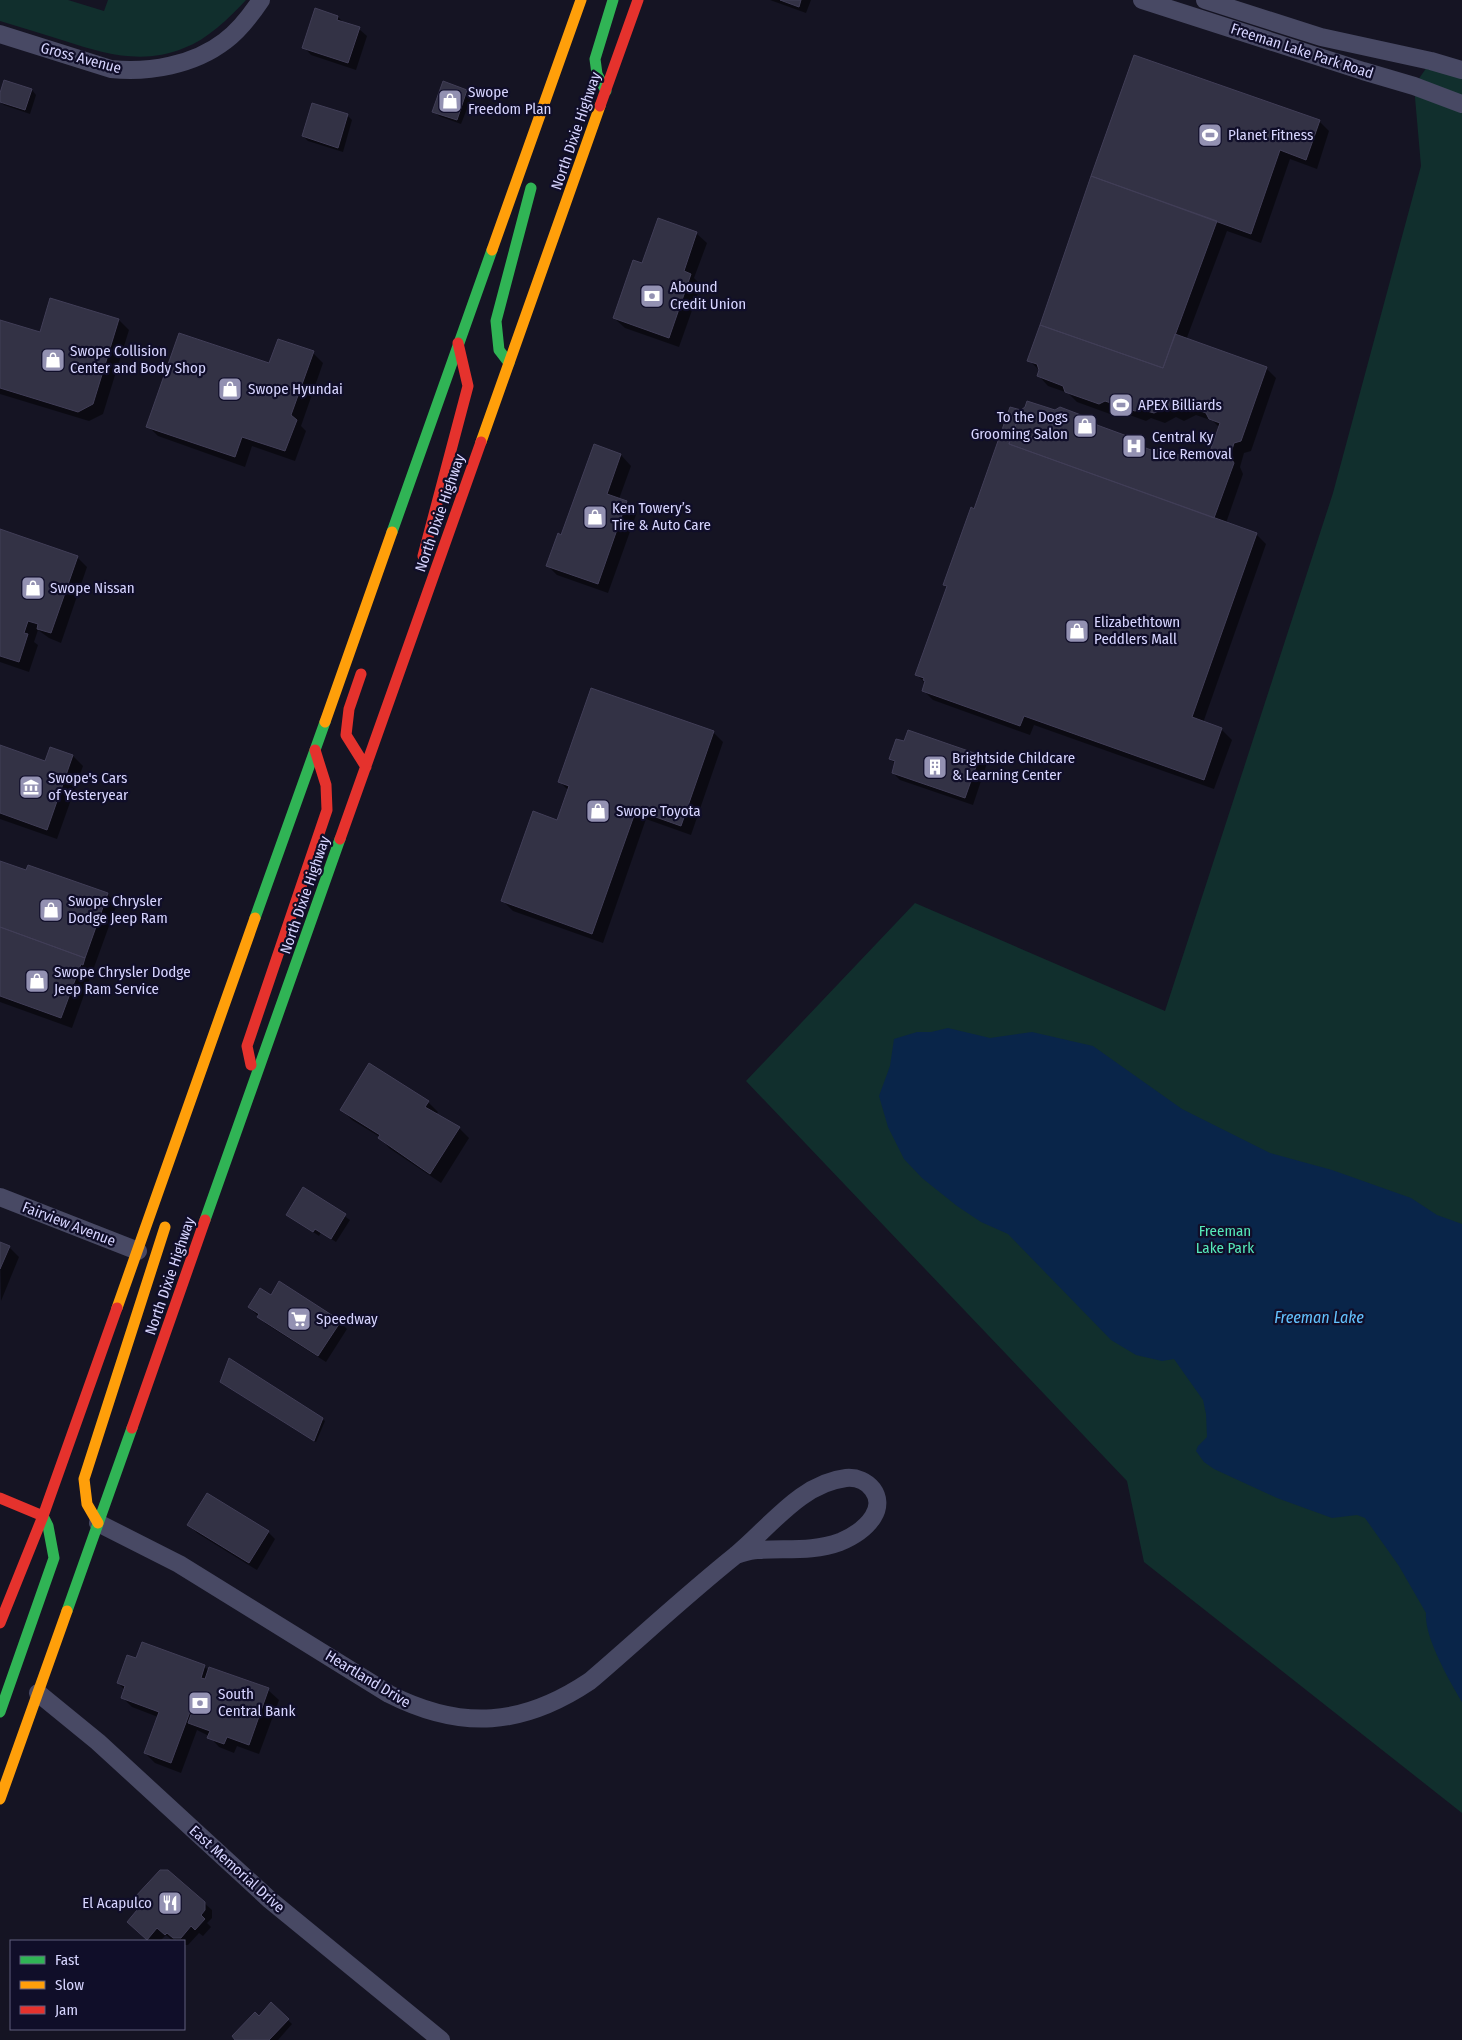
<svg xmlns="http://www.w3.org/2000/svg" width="1462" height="2040" font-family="'Fira Sans Condensed',sans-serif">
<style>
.green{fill:#112f2d}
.water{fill:#092549}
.shadow{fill:#0007}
.building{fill:#333245;stroke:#413e57}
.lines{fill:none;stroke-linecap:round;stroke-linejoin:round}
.street{stroke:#484964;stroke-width:18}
.fast{stroke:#30b455;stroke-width:11}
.slow{stroke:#ff9f0a;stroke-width:11}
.jam{stroke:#e5322d;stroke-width:11}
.labels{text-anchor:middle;stroke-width:4.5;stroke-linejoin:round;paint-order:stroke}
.street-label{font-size:15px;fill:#d7d5ff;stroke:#100e29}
.poi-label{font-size:15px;fill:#d7d5ff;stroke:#100e29;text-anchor:start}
.park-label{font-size:15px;fill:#56eab9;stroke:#100e29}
.water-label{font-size:16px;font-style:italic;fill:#63c3ff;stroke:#100e29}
</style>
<rect width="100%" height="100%" fill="#151423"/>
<path class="green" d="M0 0H68L104 11 108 0H246C228 19 208 39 184 48 143 65 105 54 65 41 44 34 22 28 0 21Z
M1431 61 1462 72V1813L1144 1562 1127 1481 746 1081 915 903 1165 1011 1333 493 1421 166 1414 86Z"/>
<path class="water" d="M948 1028 990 1038 1032 1032 1093 1046 1182 1109 1270 1153 1332 1170 1411 1198 1437 1215 1462 1224V1702C1450 1682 1424 1637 1426 1613L1399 1566 1365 1518 1357 1515 1332 1518 1277 1498 1214 1469 1204 1462 1196 1451 1198 1446 1207 1437 1206 1414 1203 1400 1174 1359 1162 1361 1136 1355 1111 1340 1008 1234 981 1222 957 1206 922 1178 904 1159 888 1127 879 1096 890 1066 894 1039 917 1032H931Z"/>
<path class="shadow" d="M770 0H811L806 13Z
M338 17 344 23 359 29 367 36 356 70 311 55 304 47Z
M1135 56 1319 121 1329 131 1317 169 1290 159 1261 243 1227 231 1186 340 1266 368 1276 378 1251 451 1244 453 1240 467 1243 474 1226 523 1256 534 1266 544 1203 723 1222 730 1232 740 1214 789 1034 725 1030 735 933 700 923 690 925 683 917 675 947 588 944 585 975 510 1021 412 1055 411 1093 421 1101 428 1126 437 1135 446 1190 460 1208 462 1220 428 1213 421 1196 415 1184 421 1176 417 1165 423 1151 418 1146 421 1116 410 1110 414 1077 402 1068 393 1048 386 1038 375 1040 371 1029 360Z
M444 83 467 91 472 96 461 124 439 116 434 111Z
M32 90 36 95 30 114 4 105 0 102V97Z
M347 115 352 120 343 152 308 141 303 136Z
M696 233 707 243 694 278 701 285 679 347 625 328 614 318 643 265Z
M51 299 119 320 129 330 103 414 89 421 0 394V325L40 333Z
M313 353 323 363 301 426 306 431 295 461 252 446 245 467 158 436 148 426 270 365Z
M594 446 621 455 631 466 619 499 626 502 637 512 608 593 557 575 547 565 562 536Z
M0 530 77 557 87 567 61 643 49 638 38 630 34 642 38 645 29 672 0 662Z
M713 732 723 742 691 835 646 819 603 943 513 911 503 901 558 822 569 791 559 781Z
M0 746 46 763 51 748 73 756 83 766 57 839 0 819Z
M980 756 987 763 973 805 900 780 893 773 896 764 890 759Z
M0 862 27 872 107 894 117 904 72 1028 0 1002Z
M428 1102 438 1112 436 1115 459 1128 469 1138 441 1183 389 1148 380 1137 352 1120 342 1110Z
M304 1188 350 1220 336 1242 321 1232 319 1236 287 1214Z
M0 1243 9 1247 19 1257 1 1301Z
M271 1296 340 1322 347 1329 326 1362 266 1324 249 1307Z
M224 1384 322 1419 325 1421 316 1442Z
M189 1525 268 1532 275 1539 257 1570 197 1533Z
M137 1660 204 1666 209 1671 268 1690 279 1700 259 1754 237 1746 234 1753 219 1747 209 1736 197 1730 181 1773 155 1763 145 1753 158 1717 132 1707 122 1697 125 1690 118 1683Z
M204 1903 212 1910V1918L207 1923 211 1927 203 1936 199 1933 188 1945H184V1941H177L175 1939 173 1941 166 1935 160 1941H149L136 1929Z
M271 2004 292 2024 278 2040H237Z"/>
<path class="building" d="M780 0H801L799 7Z
M315 8 338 16 337 20 360 27 348 63 302 48Z
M1134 55 1320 120 1306 160 1280 150 1251 234 1091 176Z
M4 80 32 89 25 110 0 102V93Z
M443 81 467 90 457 120 432 112Z
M312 103 348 114 338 148 302 136Z
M1091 176 1217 221 1163 368 1040 325Z
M658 218 697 232 684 271 691 274 669 338 613 318 633 260 642 263Z
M50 298 119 319 93 404 78 412 0 388V320L40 332Z
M1040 325 1163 368 1175 334 1267 367 1241 441 1234 443 1230 456 1234 463 1214 518 1009 444 1021 410 1025 407 1027 401 1055 410 1060 407 1094 420 1097 425 1127 436 1129 442 1154 451 1160 448 1190 459 1196 456 1207 460 1220 423 1209 419 1206 413 1185 405 1174 411 1165 408 1154 413 1140 409 1135 411 1105 401 1099 404 1065 392 1063 386 1037 376 1039 370 1037 364 1027 361Z
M179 333 269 363 278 339 314 351 291 415 297 420 285 451 242 437 235 457 146 427Z
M1010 407 1021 410 1009 444 1257 533 1192 717 1222 728 1204 780 1024 716 1020 726 922 691 925 681 923 680 924 678 915 675 947 586 943 585 971 507 974 509Z
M594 444 621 454 607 494 627 501 598 584 546 566 558 533 561 535Z
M0 529 78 556 51 633 37 629 38 624 28 621 24 633 28 634 19 662 0 656Z
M591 688 714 731 681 826 636 810 592 934 501 901 533 811 557 820 569 786 558 782Z
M908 730 980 755 965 798 892 773 895 761 889 759 896 739 904 741Z
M0 745 45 761 50 747 73 755 47 830 0 813Z
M0 861 26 870 28 865 108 893 85 958 0 927Z
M0 927 85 958 83 965 81 964 61 1018 0 996Z
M369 1063 429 1101 425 1107 460 1127 430 1174 378 1138 380 1135 340 1110Z
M303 1187 346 1214 331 1239 315 1229 313 1232 286 1215Z
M0 1242 10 1246 0 1269Z
M279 1281 341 1321 318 1356 257 1317 259 1314 248 1307 260 1288 271 1295Z
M229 1358 323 1418 314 1441 220 1382Z
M207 1493 269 1531 249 1563 187 1525Z
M142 1642 205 1665 201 1678 205 1679 209 1667 269 1688 249 1745 227 1737 224 1744 207 1738 210 1731 188 1723 193 1709H191L171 1763 144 1753 159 1712 121 1698 125 1686 117 1683 127 1655 136 1658Z
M160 1870H168L205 1902V1910L201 1915 205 1919 195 1930 191 1926 181 1938H173L167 1933 165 1935 157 1928 147 1940 127 1922 137 1910 135 1897Z
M271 2002 289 2019 269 2040H235L232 2036 255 2012 259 2016Z"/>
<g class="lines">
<path class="street" d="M1142 0 1363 71 1414 86 1462 104
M1205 0 1321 37 1431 61 1462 70
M0 34 111 69C149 73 194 65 225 41 240 30 251 15 261 0
M0 1197 138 1251
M98 1523 179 1564 389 1694C462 1731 523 1726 590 1681 639 1639 686 1595 736 1555 769 1528 801 1483 846 1478 868 1476 886 1497 873 1517 866 1528 852 1537 840 1542 813 1552 786 1548 758 1550 750 1550 743 1553 736 1555
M38 1693 98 1742 270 1900 441 2040"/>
<path class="fast" d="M606 91 597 74 595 59 613 0
M509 363 499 350 496 321 531 188
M392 532 492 250
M255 918 325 722
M205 1220 340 839
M67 1611 132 1428
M0 1712 54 1558 48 1526 43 1516"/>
<path class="slow" d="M492 250 581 0
M481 442 600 106
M325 722 392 532
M117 1308 255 918
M98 1523 87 1504 84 1479 165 1227
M0 1799 67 1611"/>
<path class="jam" d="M600 106 638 0
M423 556 468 386 458 343
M361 674 349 709 346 735 366 767
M340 839 481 442
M251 1065 247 1046 327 810 326 785 315 750
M132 1428 205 1220
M0 1498 43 1516
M0 1623 43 1516 117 1308"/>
</g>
<defs>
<g id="shop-square" transform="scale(1.25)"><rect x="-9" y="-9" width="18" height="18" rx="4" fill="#9391b2" stroke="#100e29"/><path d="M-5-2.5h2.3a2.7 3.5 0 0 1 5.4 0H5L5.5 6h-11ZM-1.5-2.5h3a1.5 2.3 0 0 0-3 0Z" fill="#fff"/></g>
<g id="stadium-square" transform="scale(1.25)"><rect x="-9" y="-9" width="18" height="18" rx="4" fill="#9391b2" stroke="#100e29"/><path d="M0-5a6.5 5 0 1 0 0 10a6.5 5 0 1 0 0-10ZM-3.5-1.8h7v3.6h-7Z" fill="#fff"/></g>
<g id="bank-square" transform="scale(1.25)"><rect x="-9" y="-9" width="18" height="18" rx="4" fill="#9391b2" stroke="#100e29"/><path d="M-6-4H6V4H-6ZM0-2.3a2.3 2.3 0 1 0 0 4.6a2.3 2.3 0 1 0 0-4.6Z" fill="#fff"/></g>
<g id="hospital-square" transform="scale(1.25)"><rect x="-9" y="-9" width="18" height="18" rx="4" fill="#9391b2" stroke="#100e29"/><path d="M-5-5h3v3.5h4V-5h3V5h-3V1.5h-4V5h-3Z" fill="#fff"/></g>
<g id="building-square" transform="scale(1.25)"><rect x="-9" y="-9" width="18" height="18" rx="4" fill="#9391b2" stroke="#100e29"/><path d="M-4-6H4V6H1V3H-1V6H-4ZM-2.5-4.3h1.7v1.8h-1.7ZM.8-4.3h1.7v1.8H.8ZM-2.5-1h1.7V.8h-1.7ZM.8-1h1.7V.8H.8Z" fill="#fff"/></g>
<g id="museum-square" transform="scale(1.25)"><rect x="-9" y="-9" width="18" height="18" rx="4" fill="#9391b2" stroke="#100e29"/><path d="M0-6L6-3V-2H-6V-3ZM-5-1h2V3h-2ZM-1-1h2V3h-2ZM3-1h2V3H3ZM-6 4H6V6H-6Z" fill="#fff"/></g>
<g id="supermarket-square" transform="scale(1.25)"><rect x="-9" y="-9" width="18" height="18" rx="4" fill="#9391b2" stroke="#100e29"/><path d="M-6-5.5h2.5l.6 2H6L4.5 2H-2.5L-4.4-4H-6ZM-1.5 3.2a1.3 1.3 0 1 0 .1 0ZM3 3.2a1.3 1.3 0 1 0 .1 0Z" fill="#fff"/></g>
<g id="restaurant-square" transform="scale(1.25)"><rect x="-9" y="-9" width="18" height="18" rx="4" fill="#9391b2" stroke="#100e29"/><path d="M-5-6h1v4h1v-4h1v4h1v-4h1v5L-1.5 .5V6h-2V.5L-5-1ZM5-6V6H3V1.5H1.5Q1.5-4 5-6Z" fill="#fff"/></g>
</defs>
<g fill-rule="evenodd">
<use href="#shop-square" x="450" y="101"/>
<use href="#stadium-square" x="1210" y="135"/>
<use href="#bank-square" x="652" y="296"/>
<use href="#shop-square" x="53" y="360"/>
<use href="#shop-square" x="230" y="389"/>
<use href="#stadium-square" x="1121" y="405"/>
<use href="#shop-square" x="1085" y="426"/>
<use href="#hospital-square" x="1134" y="446"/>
<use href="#shop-square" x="595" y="517"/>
<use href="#shop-square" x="33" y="588"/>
<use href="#shop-square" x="1077" y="631"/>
<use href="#building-square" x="935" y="767"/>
<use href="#museum-square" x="31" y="787"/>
<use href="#shop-square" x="598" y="811"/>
<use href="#shop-square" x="51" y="910"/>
<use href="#shop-square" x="37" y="981"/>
<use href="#supermarket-square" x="299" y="1319"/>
<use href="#bank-square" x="200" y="1703"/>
<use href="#restaurant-square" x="170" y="1903"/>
</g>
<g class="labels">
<g class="street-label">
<text transform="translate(1302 51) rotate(18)" y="5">Freeman Lake Park Road</text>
<text transform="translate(81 58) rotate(15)" y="5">Gross Avenue</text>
<text transform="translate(576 131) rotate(-71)" y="5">North Dixie Highway</text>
<text transform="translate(440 513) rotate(-71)" y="5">North Dixie Highway</text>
<text transform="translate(305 895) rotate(-71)" y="5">North Dixie Highway</text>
<text transform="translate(69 1224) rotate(21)" y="5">Fairview Avenue</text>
<text transform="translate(170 1276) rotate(-71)" y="5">North Dixie Highway</text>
<text transform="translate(368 1679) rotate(31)" y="5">Heartland Drive</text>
<text transform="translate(237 1869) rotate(42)" y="5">East Memorial Drive</text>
</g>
<g class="poi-label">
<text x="468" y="97">Swope<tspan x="468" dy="17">Freedom Plan</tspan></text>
<text x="1228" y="140">Planet Fitness</text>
<text x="670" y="292">Abound<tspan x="670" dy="17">Credit Union</tspan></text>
<text x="70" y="356">Swope Collision<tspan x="70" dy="17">Center and Body Shop</tspan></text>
<text x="248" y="394">Swope Hyundai</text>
<text x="1138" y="410">APEX Billiards</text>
<text x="1068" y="422" text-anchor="end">To the Dogs<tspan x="1068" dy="17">Grooming Salon</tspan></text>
<text x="1152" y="442">Central Ky<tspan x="1152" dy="17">Lice Removal</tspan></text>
<text x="612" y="513">Ken Towery’s<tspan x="612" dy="17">Tire &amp; Auto Care</tspan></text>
<text x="50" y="593">Swope Nissan</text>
<text x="1094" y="627">Elizabethtown<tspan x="1094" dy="17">Peddlers Mall</tspan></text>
<text x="952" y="763">Brightside Childcare<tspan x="952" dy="17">&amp; Learning Center</tspan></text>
<text x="48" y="783">Swope's Cars<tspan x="48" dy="17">of Yesteryear</tspan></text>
<text x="616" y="816">Swope Toyota</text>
<text x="68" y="906">Swope Chrysler<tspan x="68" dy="17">Dodge Jeep Ram</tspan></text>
<text x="54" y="977">Swope Chrysler Dodge<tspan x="54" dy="17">Jeep Ram Service</tspan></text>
<text x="316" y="1324">Speedway</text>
<text x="218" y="1699">South<tspan x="218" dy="17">Central Bank</tspan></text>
<text x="152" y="1908" text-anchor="end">El Acapulco</text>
</g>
<g class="park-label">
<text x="1225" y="1236">Freeman<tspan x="1225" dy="17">Lake Park</tspan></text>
</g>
<g class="water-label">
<text x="1319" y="1323">Freeman Lake</text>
</g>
</g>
<rect x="10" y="1940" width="175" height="90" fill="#100e29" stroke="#605e7f"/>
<rect x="20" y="1956" width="25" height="8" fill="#30b455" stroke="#605e7f"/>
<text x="55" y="1965" font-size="15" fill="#d7d5ff">Fast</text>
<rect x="20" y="1981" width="25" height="8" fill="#ff9f0a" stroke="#605e7f"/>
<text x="55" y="1990" font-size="15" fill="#d7d5ff">Slow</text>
<rect x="20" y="2006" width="25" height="8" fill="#e5322d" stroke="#605e7f"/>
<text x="55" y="2015" font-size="15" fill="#d7d5ff">Jam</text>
</svg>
